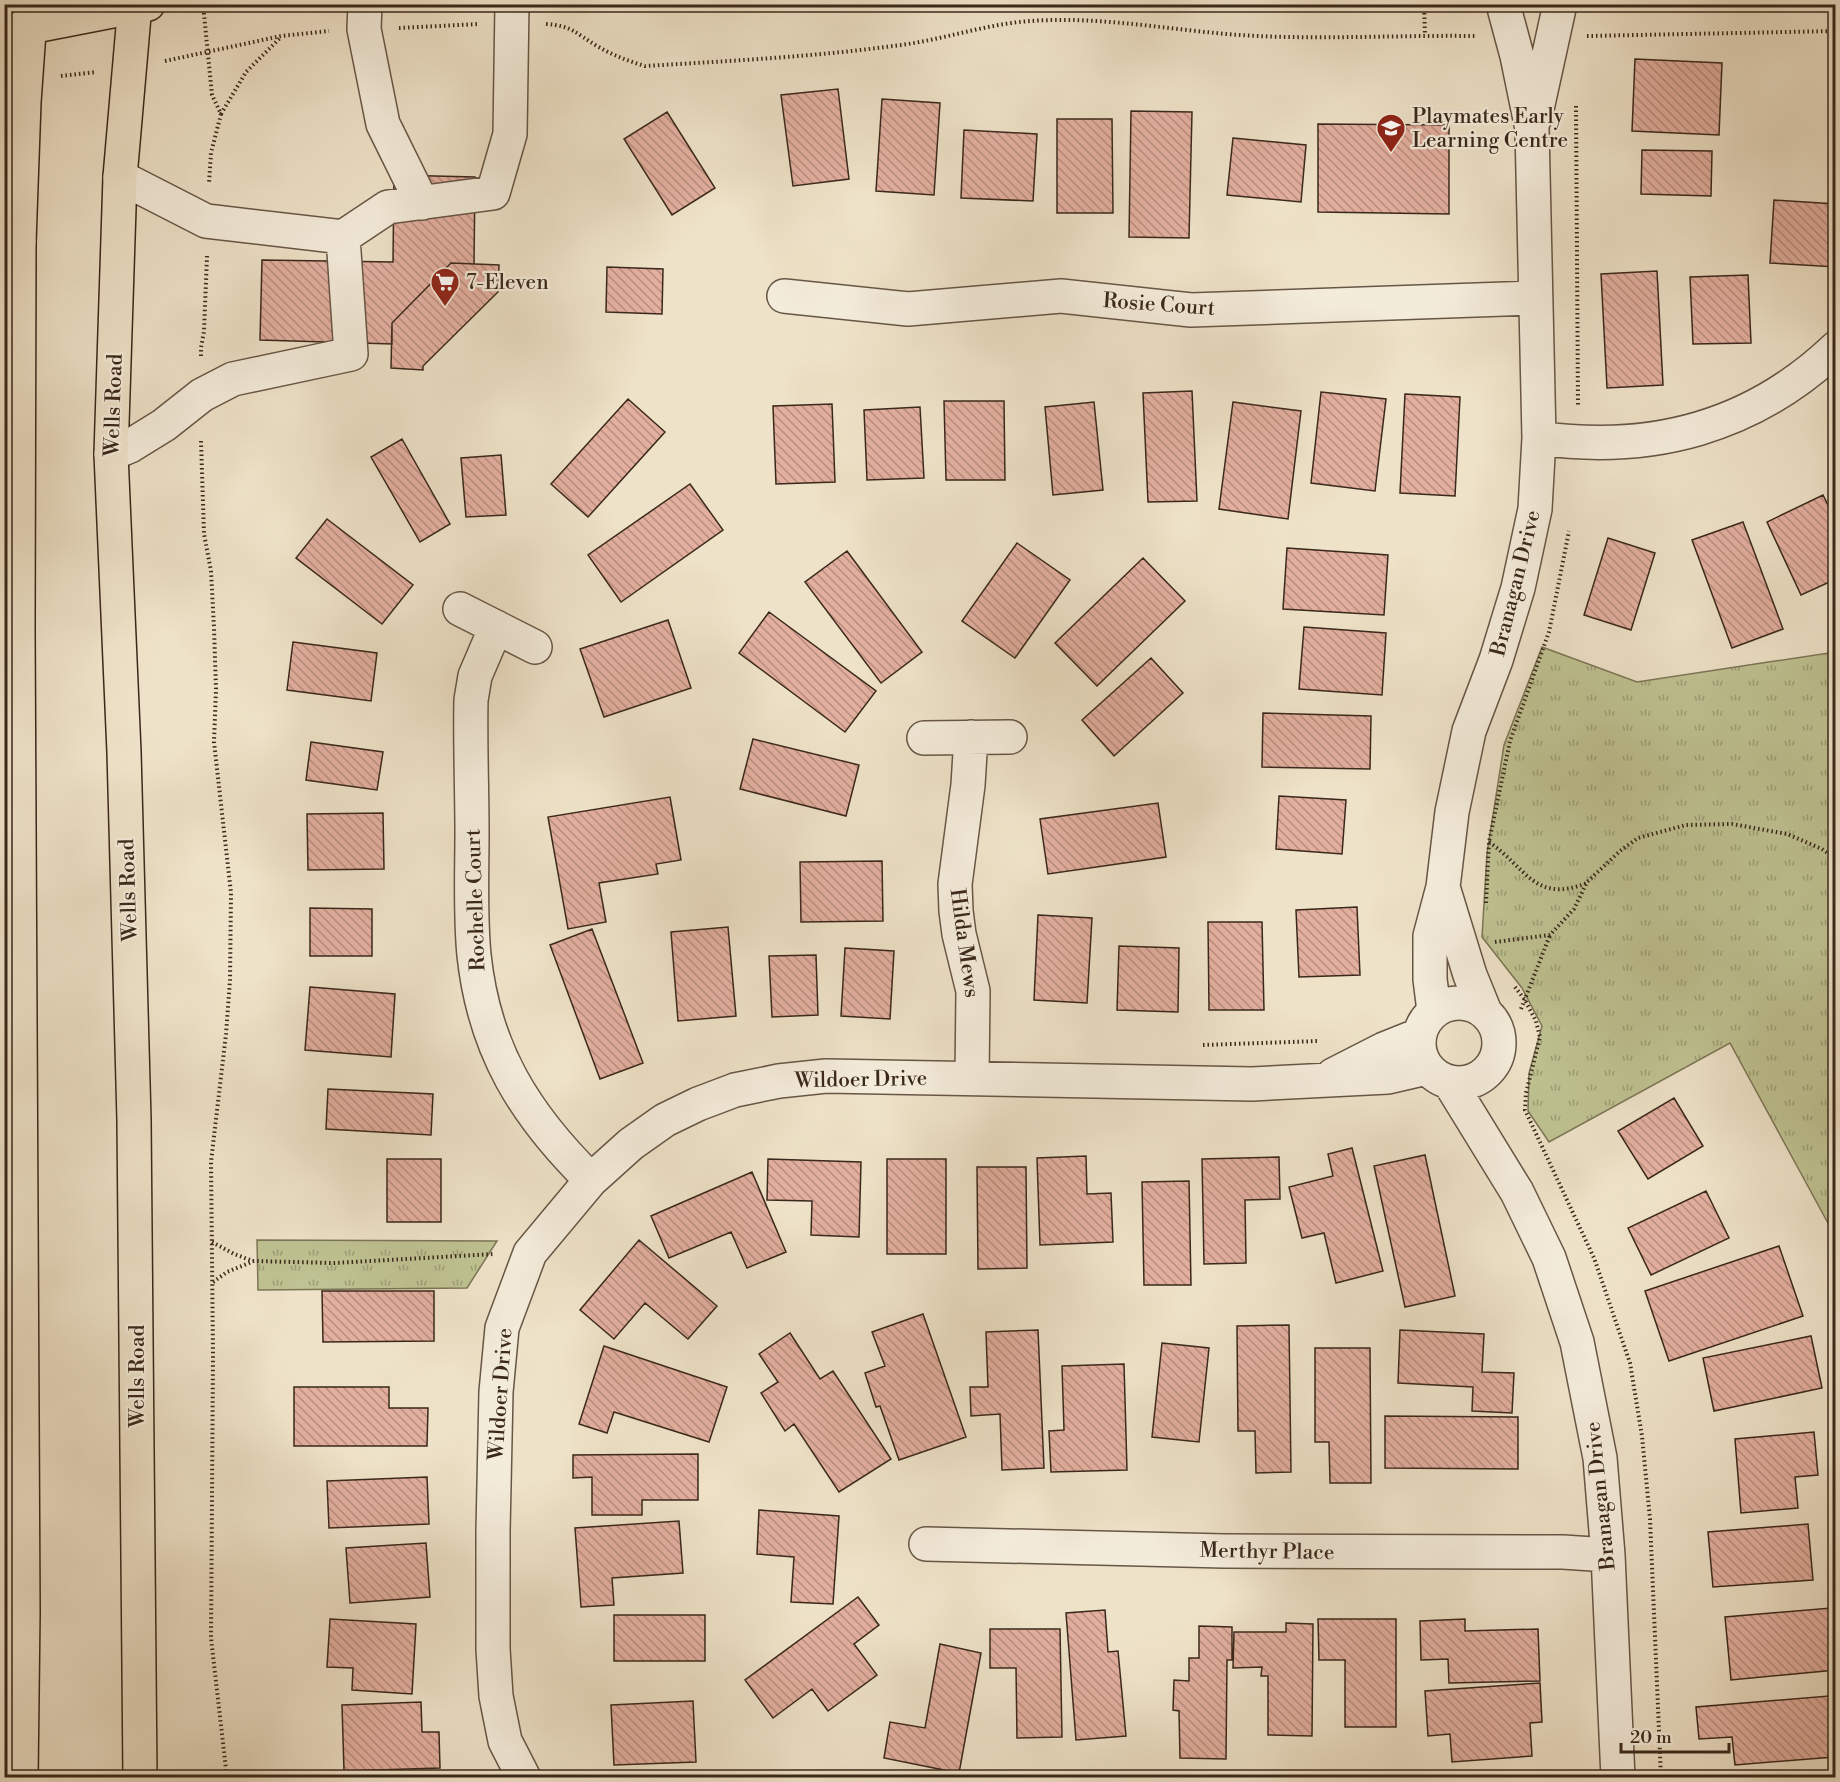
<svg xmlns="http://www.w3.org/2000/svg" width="1840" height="1782" font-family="'Libre Bodoni',serif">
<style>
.park{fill:url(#park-tufts);stroke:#7c7556;stroke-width:1.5}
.building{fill:url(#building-back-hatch);stroke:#3a281b;stroke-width:1.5}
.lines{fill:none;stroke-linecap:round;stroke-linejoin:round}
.minor-casing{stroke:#675646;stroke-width:36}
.major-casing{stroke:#3a281b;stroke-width:36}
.highway-casing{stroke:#3a281b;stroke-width:36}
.path{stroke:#3a281b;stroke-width:4;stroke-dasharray:1.5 3;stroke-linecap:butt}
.minor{stroke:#f4ecdb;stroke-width:33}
.major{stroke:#eee2c8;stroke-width:33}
.highway{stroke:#eee2c8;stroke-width:33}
.labels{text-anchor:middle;stroke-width:4.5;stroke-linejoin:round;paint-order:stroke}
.poi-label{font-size:21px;fill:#3a281b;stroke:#f4ecdb;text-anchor:start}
.street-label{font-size:21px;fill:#3a281b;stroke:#f4ecdb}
</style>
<defs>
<pattern id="park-tufts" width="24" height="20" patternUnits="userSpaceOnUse" patternTransform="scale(1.5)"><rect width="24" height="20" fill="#bfc292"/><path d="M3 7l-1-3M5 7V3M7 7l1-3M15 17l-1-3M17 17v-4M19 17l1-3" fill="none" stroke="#9c9e76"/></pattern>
<pattern id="building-back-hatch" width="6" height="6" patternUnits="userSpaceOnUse" patternTransform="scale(1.5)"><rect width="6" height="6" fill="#e3af9f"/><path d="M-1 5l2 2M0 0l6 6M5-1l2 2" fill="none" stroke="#b98e81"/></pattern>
</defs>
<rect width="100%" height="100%" fill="#eee2c8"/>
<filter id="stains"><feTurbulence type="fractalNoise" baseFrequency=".00333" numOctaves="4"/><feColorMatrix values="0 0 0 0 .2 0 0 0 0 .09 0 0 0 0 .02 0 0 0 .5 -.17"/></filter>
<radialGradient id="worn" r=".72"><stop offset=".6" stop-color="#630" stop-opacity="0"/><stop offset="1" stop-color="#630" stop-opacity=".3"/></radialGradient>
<path class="park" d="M1542 647 1637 682 1835 652V1236L1730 1043 1549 1142 1528 1111 1529 1073 1542 1026 1522 988 1482 937 1487 853 1504 745Z
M257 1240 497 1241 467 1288 258 1290Z"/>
<path class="building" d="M1635 59 1722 63 1719 135 1632 131Z
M838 89 849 179 793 186 781 95Z
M882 99 940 103 934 195 876 191Z
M1131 111 1192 112 1189 238 1129 237Z
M667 112 715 188 672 215 624 139Z
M1057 119H1112L1113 213H1057Z
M1318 124 1449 125V214L1318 212Z
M964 130 1037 134 1033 201 961 198Z
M1233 138 1306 145 1301 202 1227 195Z
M1642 150 1712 151 1711 196 1641 194Z
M394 175 475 177 474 264 451 263 392 323V344L260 340 262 260 393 262Z
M1774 200 1836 204V267L1770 263Z
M451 263 499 265 498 292 423 366V370L391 368 392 323Z
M607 267 663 269 662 314 606 312Z
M1657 271 1663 385 1607 388 1601 274Z
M1748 275 1751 343 1693 344 1690 277Z
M1192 391 1197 501 1148 502 1143 393Z
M1321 392 1386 399 1375 491 1311 483Z
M1405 394 1460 397 1455 496 1400 493Z
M628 399 665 432 588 517 551 484Z
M944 401H1004L1005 480H946Z
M1094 402 1103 490 1053 495 1045 407Z
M1233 402 1301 411 1288 519 1219 509Z
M832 404 835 482 776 484 773 406Z
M920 407 924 478 867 480 864 410Z
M402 439 450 524 420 542 371 457Z
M501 455 506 515 466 517 461 458Z
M690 484 723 530 621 602 588 555Z
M1823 495 1836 521V579L1801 595 1767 522Z
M327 519 413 585 382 624 296 558Z
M1743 522 1783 629 1732 648 1692 540Z
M1608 538 1655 553 1631 630 1584 615Z
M1017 543 1070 580 1015 658 962 621Z
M1287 548 1388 555 1384 615 1283 609Z
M847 551 922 652 881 683 805 582Z
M1143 558 1185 601 1097 686 1055 643Z
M769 612 876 691 845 732 739 653Z
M668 620 691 688 604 717 580 649Z
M1304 627 1386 633 1382 695 1299 689Z
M293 642 377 653 371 701 287 690Z
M1151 658 1183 693 1114 756 1082 720Z
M1263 713 1371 716 1370 769 1262 767Z
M753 739 859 765 846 816 740 789Z
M311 742 383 752 377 790 306 780Z
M1279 796 1346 800 1342 854 1276 849Z
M670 797 681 860 656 864 658 874 599 883 606 922 568 929 548 817Z
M1158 803 1166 857 1048 874 1040 819Z
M383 813 384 869 308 870 307 814Z
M882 861 883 921 801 922 800 862Z
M1357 907 1360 975 1299 977 1296 910Z
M310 908 372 909V956H310Z
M1038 915 1092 918 1087 1003 1034 1000Z
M1208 922H1262L1264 1010H1209Z
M728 927 736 1016 678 1021 671 932Z
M592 929 643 1063 600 1079 550 945Z
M1119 946 1179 948 1178 1012 1117 1010Z
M845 948 894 951 890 1019 841 1016Z
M816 955 818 1015 772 1017 769 956Z
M310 987 395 994 391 1057 305 1050Z
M328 1089 433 1094 431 1135 326 1129Z
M1674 1098 1703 1146 1648 1179 1618 1131Z
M1352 1148 1383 1271 1336 1283 1324 1233 1302 1238 1289 1187 1333 1176 1328 1154Z
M1425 1155 1455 1296 1405 1307 1374 1166Z
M1086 1156 1087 1194 1111 1193 1113 1242 1040 1245 1037 1158Z
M1279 1157 1280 1199 1245 1200 1246 1263 1204 1264 1202 1159Z
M387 1159H441V1222H387Z
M768 1159 861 1162 859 1237 811 1235 812 1201 767 1200Z
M887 1159H946V1254H887Z
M977 1167H1026L1027 1268 978 1269Z
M752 1172 786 1252 747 1268 731 1232 669 1258 651 1216Z
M1189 1181 1191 1285H1144L1142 1182Z
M1706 1191 1729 1238 1651 1275 1628 1228Z
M639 1240 717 1306 688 1339 645 1303 614 1339 580 1310Z
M1779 1246 1803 1316 1669 1361 1645 1291Z
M322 1291H434V1341L323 1342Z
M923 1314 966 1437 899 1460 880 1406 876 1407 865 1373 885 1366 872 1332Z
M1289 1325 1291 1472 1256 1473 1255 1431H1238L1237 1326Z
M1038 1330 1044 1468 1002 1470 1000 1414 971 1416 970 1387H988L986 1332Z
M1400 1330 1484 1334 1482 1372 1514 1373 1512 1413 1472 1411 1473 1387 1398 1383Z
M790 1333 820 1379 833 1371 891 1459 839 1492 794 1424 785 1431 761 1393 778 1382 759 1354Z
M1811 1336 1822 1388 1714 1411 1703 1358Z
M1162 1343 1209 1348 1199 1442 1152 1437Z
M604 1346 727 1387 709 1442 614 1412 607 1433 579 1424Z
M1315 1348H1370L1371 1483H1330L1329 1442H1315Z
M1124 1364 1127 1470 1051 1472 1049 1431 1064 1430 1062 1366Z
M294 1387H389V1408H428L427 1446H294Z
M1385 1416 1518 1417V1469L1385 1468Z
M1814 1432 1818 1475 1795 1477 1798 1508 1741 1513 1735 1439Z
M698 1454V1500H642V1515H592V1477L573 1478V1455Z
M427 1477 429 1524 329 1528 327 1481Z
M759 1510 839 1516 833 1604 791 1602 794 1557 757 1554Z
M679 1521 683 1573 612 1578 614 1605 581 1607 575 1528Z
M1808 1524 1813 1580 1713 1587 1708 1532Z
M426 1543 430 1597 350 1603 346 1548Z
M858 1597 879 1625 854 1644 877 1675 828 1711 812 1689 773 1718 745 1680Z
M1831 1608 1836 1670 1731 1680 1725 1617Z
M1105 1610 1108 1652 1118 1651 1126 1736 1076 1740 1066 1613Z
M614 1615H705V1661H614Z
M330 1619 416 1624 412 1694 352 1690 353 1668 327 1667Z
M1318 1619H1396V1727H1345V1660H1319Z
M1465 1619V1631L1538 1629 1540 1681 1449 1683 1448 1659 1421 1660 1420 1621Z
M1286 1623 1313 1624 1312 1736 1268 1735V1676H1261L1262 1667 1233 1668 1234 1632H1286Z
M1199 1626 1232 1627V1660H1227L1226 1759 1180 1758 1179 1711 1173 1710 1174 1680 1189 1681V1658H1199Z
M990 1629H1060L1062 1737 1017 1738 1016 1668H990Z
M940 1644 981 1653 959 1773 884 1758 890 1722 925 1728Z
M1540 1683 1542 1722 1530 1723 1532 1756 1452 1762 1450 1734 1428 1736 1425 1691Z
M1829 1696 1834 1757 1735 1765 1732 1737 1699 1739 1696 1707Z
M693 1701 696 1762 614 1765 611 1705Z
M421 1702 422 1732H439L440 1768 344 1771 342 1705Z"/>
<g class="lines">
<g class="minor-casing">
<path id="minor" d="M365 4 364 29 383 124 422 203
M1535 118 1560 4
M120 177 206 221 343 237
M784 296 908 309 1061 296 1191 310 1535 298
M1539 438C1651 454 1753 427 1836 348
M111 454 130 446 164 425 202 395 233 379 351 354 343 237 388 207 493 193 510 134 512 4
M460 609 535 647
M496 627 475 676 471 700C470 744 472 788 472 832 472 873 470 914 474 955 484 1050 525 1115 591 1180
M971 737 968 785 955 884 956 911 959 934 973 991 972 1078
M924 738 1010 737
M1443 887 1470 975 1485 1012
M1419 1043a40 40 0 1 1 80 0a40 40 0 1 1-80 0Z
M1434 1011 1430 979V936L1443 887 1452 812 1469 731 1496 660 1518 588 1535 509 1539 438 1532 129 1517 56 1503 4
M1333 1075 1384 1049 1419 1035
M1450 1083 1517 1192 1549 1258 1577 1342 1600 1458 1608 1555 1618 1778
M926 1544 1224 1551 1563 1552 1608 1555
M524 1778 505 1741 496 1696 493 1649V1531L496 1392 502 1328 530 1253 591 1180 631 1144 665 1120 698 1104 735 1090 779 1081 826 1076 1252 1084 1388 1077 1427 1068"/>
</g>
<g class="major-casing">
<path id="major" d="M135 4 120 177 111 454 124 752 134 1120 140 1778
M21 1778 23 1612 18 627 19 242 24 102 31 4"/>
</g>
<g class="highway-casing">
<path id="highway" d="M4 32 148 4
M4 223 19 242"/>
</g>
<path class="path" d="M203 4 212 95 221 114 211 153 209 183
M1424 4 1425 35
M546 24C573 26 575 33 597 46 612 55 628 61 645 66 728 61 811 57 893 46 940 41 984 24 1031 21 1101 16 1170 30 1239 35 1317 40 1396 35 1475 36
M399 28 479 24
M1587 36 1836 31
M165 61 281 36 329 31
M61 76 96 72
M1576 106 1578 407
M221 114 246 72 281 37
M201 356V348L204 331 207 256
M201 441 204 534 211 571 214 628 216 689 214 742 231 893 230 980 226 1034 211 1162 213 1355 211 1638 227 1778
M1489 842C1526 867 1534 904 1587 883
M1486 903 1489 842 1510 741 1549 632 1569 531
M1495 942 1550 935 1574 909 1587 882 1620 851 1638 838 1686 825 1732 824 1787 834 1822 849 1836 859
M1515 987 1525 1000 1536 1021 1540 1037 1526 1093 1525 1110 1594 1258 1630 1363 1642 1436 1650 1519 1661 1778
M1521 1009 1550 935
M1203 1045 1319 1041
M212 1242 234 1254 253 1261
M213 1282 227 1272 254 1261 334 1263 494 1254"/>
<use href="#minor" class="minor"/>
<use href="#major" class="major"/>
<use href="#highway" class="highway"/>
</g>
<defs>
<g id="school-pin" transform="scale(1.5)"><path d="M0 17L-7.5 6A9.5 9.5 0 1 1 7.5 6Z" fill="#8f2418" stroke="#f4ecdb"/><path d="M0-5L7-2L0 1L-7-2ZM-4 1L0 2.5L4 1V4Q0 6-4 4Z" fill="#fff"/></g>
<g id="supermarket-pin" transform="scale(1.5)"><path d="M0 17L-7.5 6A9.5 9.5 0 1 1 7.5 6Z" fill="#8f2418" stroke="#f4ecdb"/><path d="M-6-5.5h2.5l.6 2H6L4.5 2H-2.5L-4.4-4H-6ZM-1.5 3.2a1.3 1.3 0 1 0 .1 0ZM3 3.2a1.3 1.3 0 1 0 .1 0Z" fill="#fff"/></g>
</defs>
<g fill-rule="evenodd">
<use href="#school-pin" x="1391" y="128"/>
<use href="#supermarket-pin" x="445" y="282"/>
</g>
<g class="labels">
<g class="poi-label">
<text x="1412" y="123">Playmates Early<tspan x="1412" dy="24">Learning Centre</tspan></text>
<text x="466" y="289">7-Eleven</text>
</g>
<g class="street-label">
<text transform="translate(1159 304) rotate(4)" y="7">Rosie Court</text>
<text transform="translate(113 405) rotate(-88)" y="7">Wells Road</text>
<text transform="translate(1515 583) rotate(-76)" y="7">Branagan Drive</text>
<text transform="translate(128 890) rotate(-92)" y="7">Wells Road</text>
<text transform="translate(475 900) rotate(-92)" y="7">Rochelle Court</text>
<text transform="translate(965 943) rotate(82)" y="7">Hilda Mews</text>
<text transform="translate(861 1079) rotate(-1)" y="7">Wildoer Drive</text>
<text transform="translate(137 1376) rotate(-90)" y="7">Wells Road</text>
<text transform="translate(500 1394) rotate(-86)" y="7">Wildoer Drive</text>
<text transform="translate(1600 1496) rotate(-96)" y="7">Branagan Drive</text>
<text transform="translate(1267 1551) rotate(1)" y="7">Merthyr Place</text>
</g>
</g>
<rect width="1840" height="1782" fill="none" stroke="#eee2c8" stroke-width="24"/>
<rect x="6" y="6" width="1828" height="1770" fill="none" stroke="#3a281b" stroke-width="3"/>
<rect x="12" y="12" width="1816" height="1758" fill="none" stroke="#3a281b" stroke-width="1.5"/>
<path d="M1621 1743v9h108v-9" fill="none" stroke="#3a281b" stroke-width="3"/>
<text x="1630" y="1743" font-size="18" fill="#3a281b" stroke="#f4ecdb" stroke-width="4.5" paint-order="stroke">20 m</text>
<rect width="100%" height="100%" filter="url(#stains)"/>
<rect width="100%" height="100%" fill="url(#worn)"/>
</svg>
